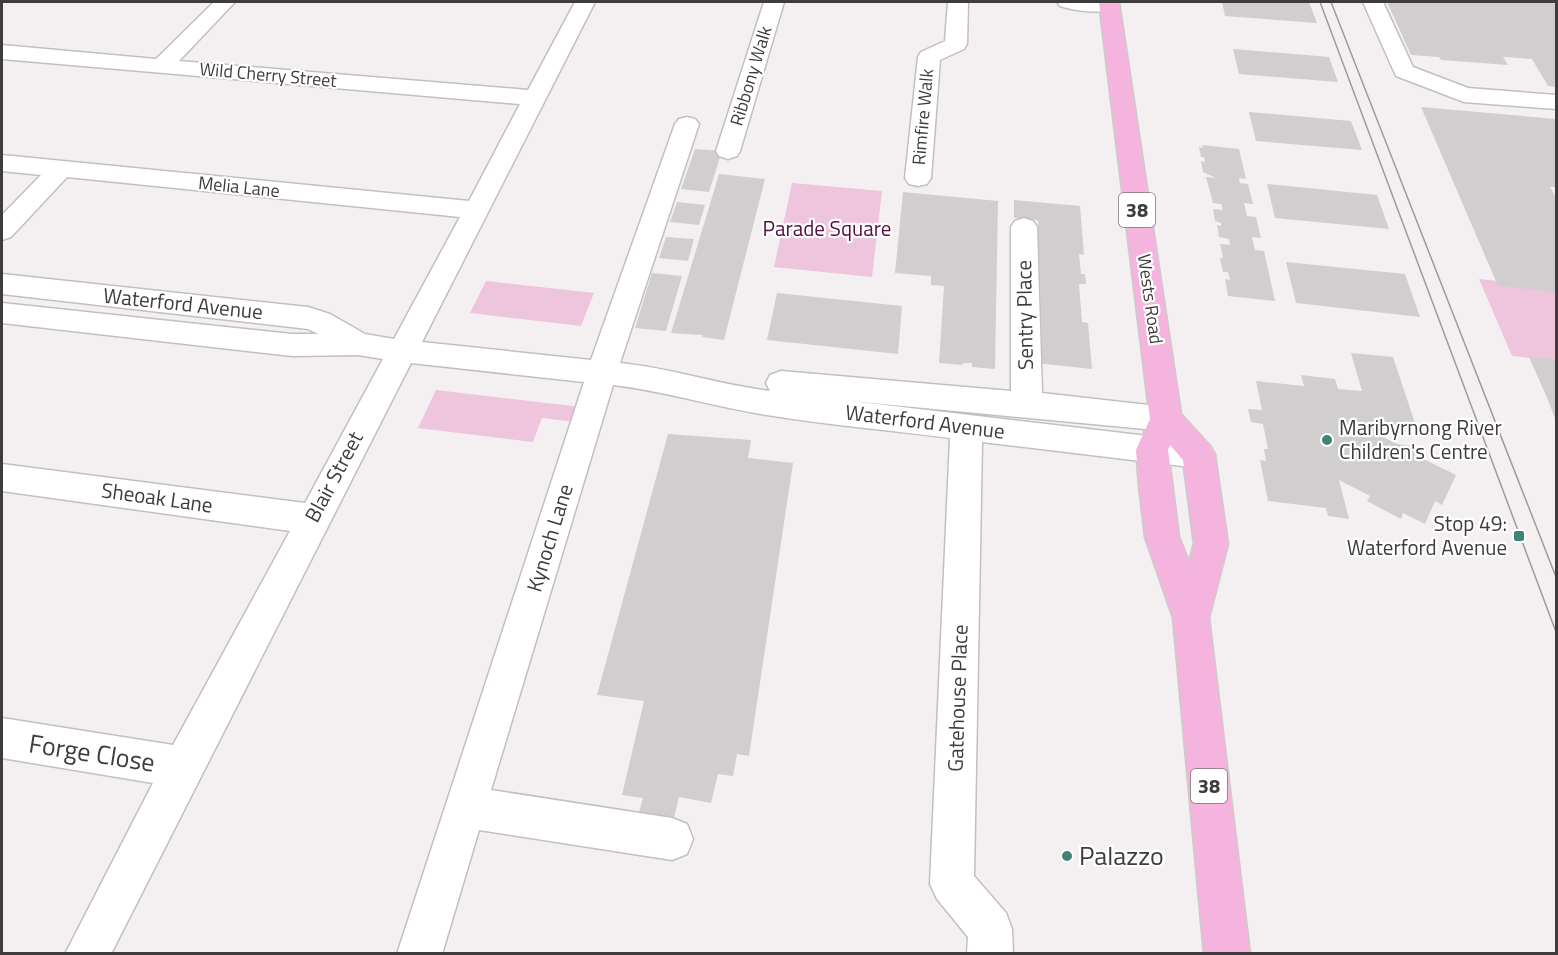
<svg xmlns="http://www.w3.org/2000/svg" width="1558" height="955" font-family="'Titillium Web',sans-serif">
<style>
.green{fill:#eec5dd}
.building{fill:#d1ced0}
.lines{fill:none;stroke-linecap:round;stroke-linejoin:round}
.minor-casing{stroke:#c3bfc1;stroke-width:3}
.major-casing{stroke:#cdcccd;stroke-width:3}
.minor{fill:#fff;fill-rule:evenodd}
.major{fill:#f4b4dd;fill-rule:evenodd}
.tram{stroke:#9e9b9d;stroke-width:1.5}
.poi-dot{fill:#418477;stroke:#fff;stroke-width:2}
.labels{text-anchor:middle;stroke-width:4.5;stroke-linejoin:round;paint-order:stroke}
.far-street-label{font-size:18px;fill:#3e3c3d;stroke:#fff}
.shield{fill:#fff;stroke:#787677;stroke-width:1.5}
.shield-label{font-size:20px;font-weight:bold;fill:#3e3c3d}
.park-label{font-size:21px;fill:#530f3f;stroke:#fff}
.street-label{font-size:21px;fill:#3e3c3d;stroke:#fff}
.poi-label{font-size:21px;fill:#3e3c3d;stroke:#fff;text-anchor:start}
.near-street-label{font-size:26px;fill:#3e3c3d;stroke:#fff}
.near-poi-label{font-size:26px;fill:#3e3c3d;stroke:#fff;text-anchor:start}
</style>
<rect width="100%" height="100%" fill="#f4f0f2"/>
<path class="green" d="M792 183 882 191 872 277 774 267Z
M1479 279 1556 287V361L1512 356Z
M486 281 594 293 581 326 470 313Z
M436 390 581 407 576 422 542 418 533 442 418 428Z"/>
<path class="building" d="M1222 2H1309L1317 23 1225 16Z
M1387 2H1556V87L1548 86 1532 59 1503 57 1508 65 1441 60 1439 57 1411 55Z
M1233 49 1329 57 1338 82 1239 74Z
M1421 107 1556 119V187H1550L1556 198V292L1498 286Z
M1249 112 1351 121 1362 150 1256 141Z
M1202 145 1239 149 1246 179 1239 178 1240 183 1248 184 1253 204 1244 203 1247 216 1256 217 1261 238 1252 237 1255 250 1264 251 1275 301 1228 296 1225 279 1230 280 1228 272H1223L1220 258H1223L1220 244 1230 245 1229 239 1219 237 1217 225 1221 226V223L1215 221 1213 209 1223 210 1221 204 1213 203 1206 177 1216 178 1203 172 1201 161 1205 162 1204 157H1201L1199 147 1203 148Z
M695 149 722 151 709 192 681 189Z
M719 174 765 179 724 340 702 337 703 335 671 333Z
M1267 184 1377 195 1389 229 1275 218Z
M903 192 998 201 995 369 972 367V363H963V365L939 363 944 286 931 285V276L895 273Z
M1014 200 1080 206 1084 255 1079 254 1081 274H1085L1086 284H1079L1082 322 1088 323 1092 369 1035 363V340L1042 341 1038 220 1014 218Z
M677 202 705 205 699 225 670 222Z
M666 237 694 239 688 261 659 258Z
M1286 262 1405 274 1420 317 1296 303Z
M652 273 682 276 666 331 635 328Z
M777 293 902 306 898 354 767 340Z
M1351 353 1393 357 1417 429 1383 425 1379 435 1397 444 1413 446 1415 455 1456 475 1442 505 1435 501 1425 524 1403 513 1401 519 1367 501 1370 496 1339 480 1349 519 1328 516 1326 508 1268 501 1260 460 1266 461 1264 449H1268L1263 424 1251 422 1248 409 1262 410 1256 381 1304 386 1301 375 1335 379 1338 389 1362 391Z
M1529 357 1556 360V421L1548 400Z
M668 434 751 440 748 458 793 463 749 756 737 754 733 776 718 774 711 803 679 797 674 818 639 812 643 798 622 795 644 701 597 695Z"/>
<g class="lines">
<g class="minor-casing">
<path id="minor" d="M214 2H235L179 61 528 90 575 2H595L422 342 591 360 675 124 679 119 687 117 695 119 699 124 620 363C671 368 720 385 770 391L766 383 770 375 781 371 1011 391V227L1015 221 1024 218 1033 221 1037 227 1042 393 1166 407 1177 410 1182 419 1177 428 1166 431 851 401 1199 442 1210 446 1215 455 1210 464 1199 468 982 442 974 876 1006 913 1012 929 1013 954H967L968 937 937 899 930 884 950 438C889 430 827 425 767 415 715 407 665 391 613 385L491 790 672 818 687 824 693 839 687 854 672 860 479 830 442 954H397L584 382 411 363 111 954H65L153 783 2 758V718L173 745 290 531 2 491V464L305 503 383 359 358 355 292 356 2 323V303L292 334H318L308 329 2 294V274L308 307 330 314 365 334 394 339 460 217 67 177 11 237 2 240V215L41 175 2 171V155L469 201 520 104 2 59V45L156 59Z
M764 2H784L740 151 737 156 728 159 719 156 716 151Z
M948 2H968L967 44 964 49 940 60 931 178 927 184 918 186 909 184 905 178 918 57 921 52 945 41Z
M1057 2H1117L1119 5 1116 9C1100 14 1076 11 1060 6Z
M1363 2H1383L1413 67 1468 88 1556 95V109L1464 102 1396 76Z"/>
</g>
<g class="major-casing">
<path id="major" d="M1099 2H1119L1181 414 1210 446 1215 455 1228 544 1209 618 1250 954H1204L1173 618 1145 537 1139 486 1136 450 1150 419ZM1170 445 1183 460 1194 544 1189 562 1179 537 1168 450Z"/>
</g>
<use href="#minor" class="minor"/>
<use href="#major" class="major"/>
<path class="tram" d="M1320 2 1556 632
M1331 2 1556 577"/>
</g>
<g class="poi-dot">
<circle cx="1327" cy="440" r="6"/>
<rect x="1513" y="530" width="12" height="12" rx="3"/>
<circle cx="1067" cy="856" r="6"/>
</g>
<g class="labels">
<g class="far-street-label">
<text transform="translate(268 75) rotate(5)" y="6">Wild Cherry Street</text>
<text transform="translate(751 76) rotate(-73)" y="6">Ribbony Walk</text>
<text transform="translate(923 117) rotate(-85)" y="6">Rimfire Walk</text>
<text transform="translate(239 187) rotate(6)" y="6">Melia Lane</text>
<text transform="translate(1150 299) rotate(82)" y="6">Wests Road</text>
</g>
<g class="shield">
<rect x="1119" y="193" width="36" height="34" rx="4.5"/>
<rect x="1191" y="769" width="36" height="34" rx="4.5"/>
</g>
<g class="shield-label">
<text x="1137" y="217">38</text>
<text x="1209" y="793">38</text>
</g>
<g class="park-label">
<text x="827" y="236">Parade Square</text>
</g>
<g class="street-label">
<text transform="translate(183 304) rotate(6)" y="7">Waterford Avenue</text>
<text transform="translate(1025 315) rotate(-91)" y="7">Sentry Place</text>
<text transform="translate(925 422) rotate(7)" y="7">Waterford Avenue</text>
<text transform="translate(334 477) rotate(-62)" y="7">Blair Street</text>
<text transform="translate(157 498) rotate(8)" y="7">Sheoak Lane</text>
<text transform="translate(550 538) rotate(-73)" y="7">Kynoch Lane</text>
<text transform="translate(958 698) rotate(-88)" y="7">Gatehouse Place</text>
</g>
<g class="poi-label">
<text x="1339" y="435">Maribyrnong River<tspan x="1339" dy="24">Children's Centre</tspan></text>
<text x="1507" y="531" text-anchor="end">Stop 49:<tspan x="1507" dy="24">Waterford Avenue</tspan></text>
</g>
<g class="near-street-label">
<text transform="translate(92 753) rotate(9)" y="9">Forge Close</text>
</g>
<g class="near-poi-label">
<text x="1079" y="865">Palazzo</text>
</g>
</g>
<rect width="1558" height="955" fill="none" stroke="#3e3c3d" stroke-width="6"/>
</svg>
